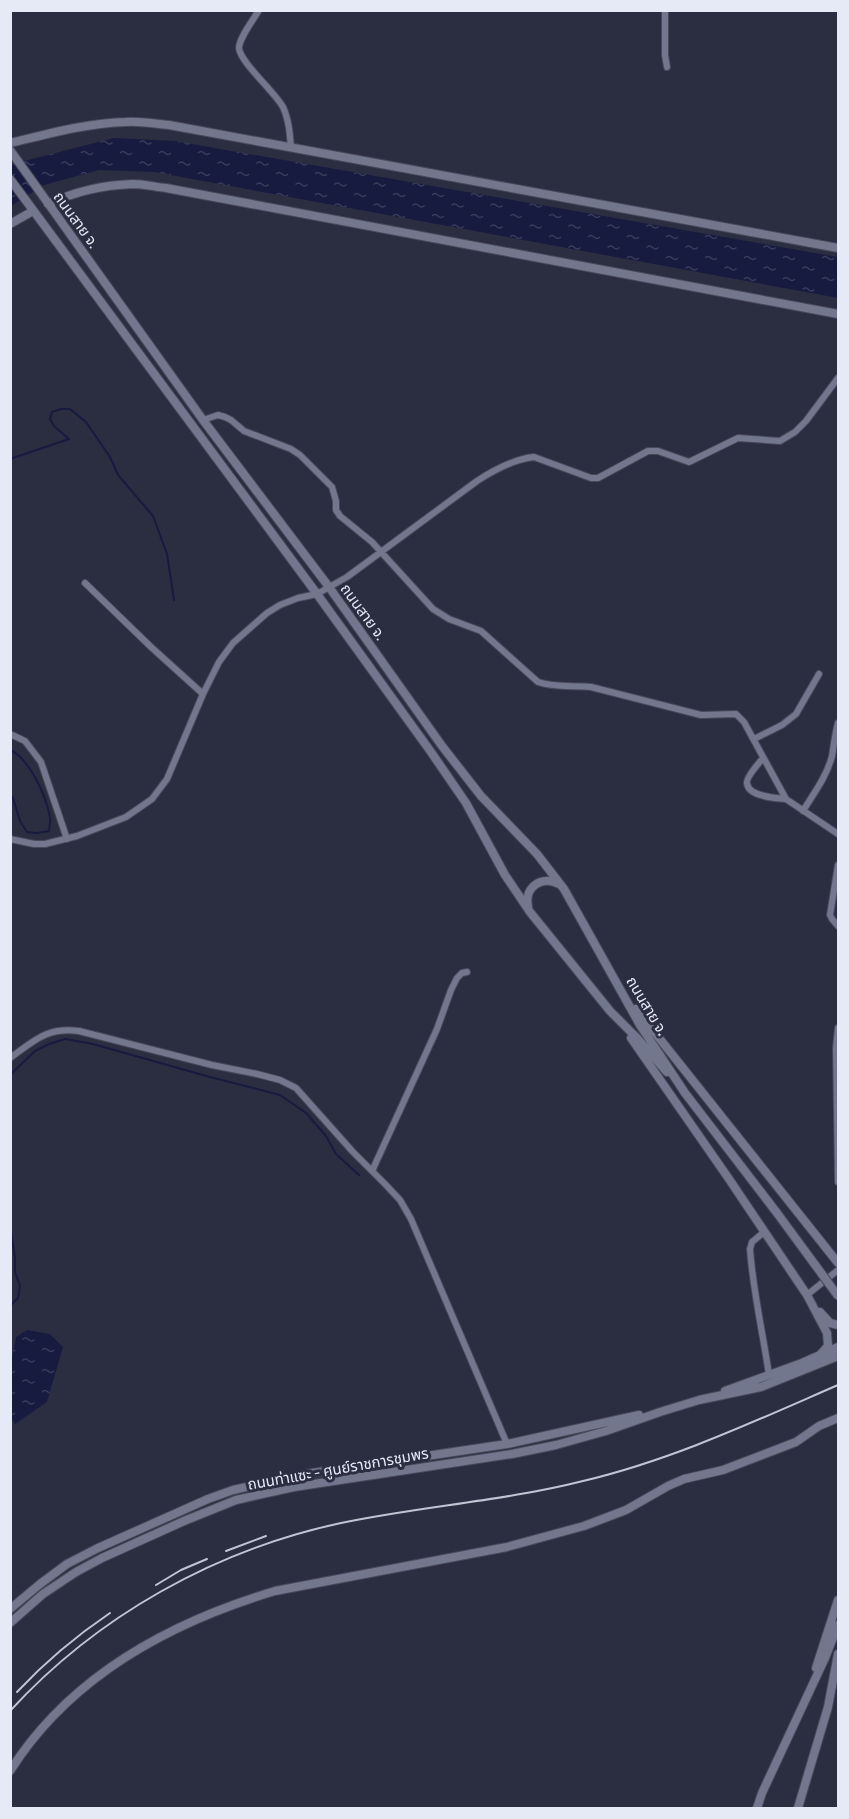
<svg xmlns="http://www.w3.org/2000/svg" width="849" height="1819" font-family="Commissioner,'Noto Sans Thai',sans-serif">
<style>
.water{fill:url(#water-ripples)}
.lines{fill:none;stroke-linecap:round;stroke-linejoin:round}
.stream{stroke:#171b3f;stroke-width:2}
.minor-casing{stroke:#464959;stroke-width:8}
.tertiary-casing{stroke:#464959;stroke-width:10}
.secondary-casing{stroke:#464959;stroke-width:10}
.minor{stroke:#73778d;stroke-width:6}
.tertiary{stroke:#73778d;stroke-width:8}
.secondary{stroke:#73778d;stroke-width:8}
.rail{stroke:#c1c4d2;stroke-width:2}
.secondary-bridge-casing{stroke:#464959;stroke-width:10;stroke-linecap:butt}
.secondary-bridge{stroke:#73778d;stroke-width:8}
.labels{text-anchor:middle;stroke-width:6;stroke-linejoin:round;paint-order:stroke}
.street-label{font-size:15px;fill:#e6e9f6;stroke:#2b2e41}
</style>
<defs>
<pattern id="water-ripples" width="26" height="14" patternUnits="userSpaceOnUse" patternTransform="scale(1.5)"><rect width="26" height="14" fill="#171b3f"/><path d="M2 4q2-2 4 0t4 0M15 11q2-2 4 0t4 0" fill="none" stroke="#393c5b"/></pattern>
</defs>
<rect width="100%" height="100%" fill="#2b2e41"/>
<path class="water" d="M114 138 175 141 838 257V298L154 172 99 170 44 185 11 206V166L24 161Z
M27 1330 50 1334 63 1347 47 1402 15 1424 11 1417V1363L16 1337Z"/>
<g class="lines">
<path class="stream" d="M10 459 69 439 54 426 50 419 52 412 61 409H70L86 422 110 457 118 475 153 516 167 554 174 600
M10 750C30 759 46 796 50 817 51 821 49 827 49 831L37 833 27 832 20 821 13 798 10 794
M10 1075 35 1051 49 1044 65 1039 93 1044 210 1077 280 1095 306 1113 326 1136 336 1154 359 1175
M10 1225 15 1258V1272L20 1286 18 1298 10 1306"/>
<g class="minor-casing">
<path id="minor" d="M259 10C254 19 239 38 239 48 240 62 274 91 283 107 289 120 290 135 291 148
M665 10V55L667 67
M203 420 218 415 225 417 231 420 244 431 291 449 300 455 332 487 336 501V510L340 516 372 542 433 609 449 619 481 631 538 682C554 688 574 685 591 687L701 715 736 714 744 722 786 799 838 834
M85 583 151 647 203 694
M10 734 25 741 41 762 67 839
M754 739 782 725 796 714 819 674
M763 758C760 762 746 777 747 783 748 797 776 798 786 799
M803 811C814 793 827 776 832 756 834 744 835 734 838 723
M10 839 34 844H45L77 836 126 817 152 799 167 779 203 694 219 662 233 643 267 613 280 605 298 598 317 594 347 577 477 481C494 470 514 459 534 457L591 478H598L648 451H658L689 462 738 438 780 441 795 432 806 421 838 378
M838 865 830 915 832 919 838 926
M838 1028 836 1048 838 1182
M10 1058C35 1040 47 1027 79 1031L212 1065 257 1074 280 1080 296 1088 353 1152 385 1184 400 1200 411 1219 507 1444
M372 1171 437 1029 451 990 457 978 462 973 467 972
M764 1232 752 1242 750 1249C753 1292 763 1333 769 1375
M807 1295 838 1270"/>
</g>
<g class="tertiary-casing">
<path id="tertiary" d="M10 143C48 134 87 123 126 122 141 121 155 124 169 125L838 248
M48 204C74 192 104 185 133 184 144 184 155 187 166 188L838 314
M10 224 33 211
M10 1771C70 1676 171 1622 275 1591L507 1547 584 1526 626 1510 668 1486 684 1479 723 1470 796 1442 819 1426 838 1418"/>
</g>
<g class="secondary-casing">
<path id="secondary" d="M10 150 203 420 329 587 442 746 481 796 537 854 564 889 640 1025 685 1093 777 1213
M10 179 317 594 431 752 466 803 505 875 530 912 610 1011 636 1037 667 1072
M528 906C524 887 542 875 559 884
M636 1009 838 1263
M631 1038 729 1179 807 1295 827 1333 828 1346 820 1355
M820 1312 830 1323 838 1325
M725 1391 802 1363 838 1347
M10 1609 40 1584 67 1564 98 1548 208 1499 233 1490 299 1475 507 1444 639 1415
M10 1623 43 1594 76 1572 102 1558 184 1521 236 1500 294 1487 512 1454 556 1445 606 1431 660 1412 699 1400 761 1387 838 1356
M816 1668 838 1600
M757 1808 762 1793 825 1658 838 1625
M798 1808 828 1707 838 1654"/>
</g>
<use href="#minor" class="minor"/>
<use href="#tertiary" class="tertiary"/>
<use href="#secondary" class="secondary"/>
<path class="rail" d="M226 1551 266 1536
M156 1585 181 1570 207 1559
M17 1692C45 1662 76 1636 110 1613
M10 1711C97 1616 215 1550 341 1523 422 1506 504 1501 583 1481 672 1460 755 1421 838 1385"/>
<g class="secondary-bridge-casing">
<path id="secondary-bridge" d="M777 1213 838 1296"/>
</g>
<use href="#secondary-bridge" class="secondary-bridge"/>
</g>
<g class="labels">
<g class="street-label">
<text transform="translate(76 220) rotate(54)" y="5">ถนนสาย จ.</text>
<text transform="translate(363 612) rotate(54)" y="5">ถนนสาย จ.</text>
<text transform="translate(647 1006) rotate(59)" y="5">ถนนสาย จ.</text>
<text transform="translate(338 1469) rotate(-10)" y="5">ถนนท่าแซะ - ศูนย์ราชการชุมพร</text>
</g>
</g>
<rect width="849" height="1819" fill="none" stroke="#e6e9f6" stroke-width="24"/>
</svg>
